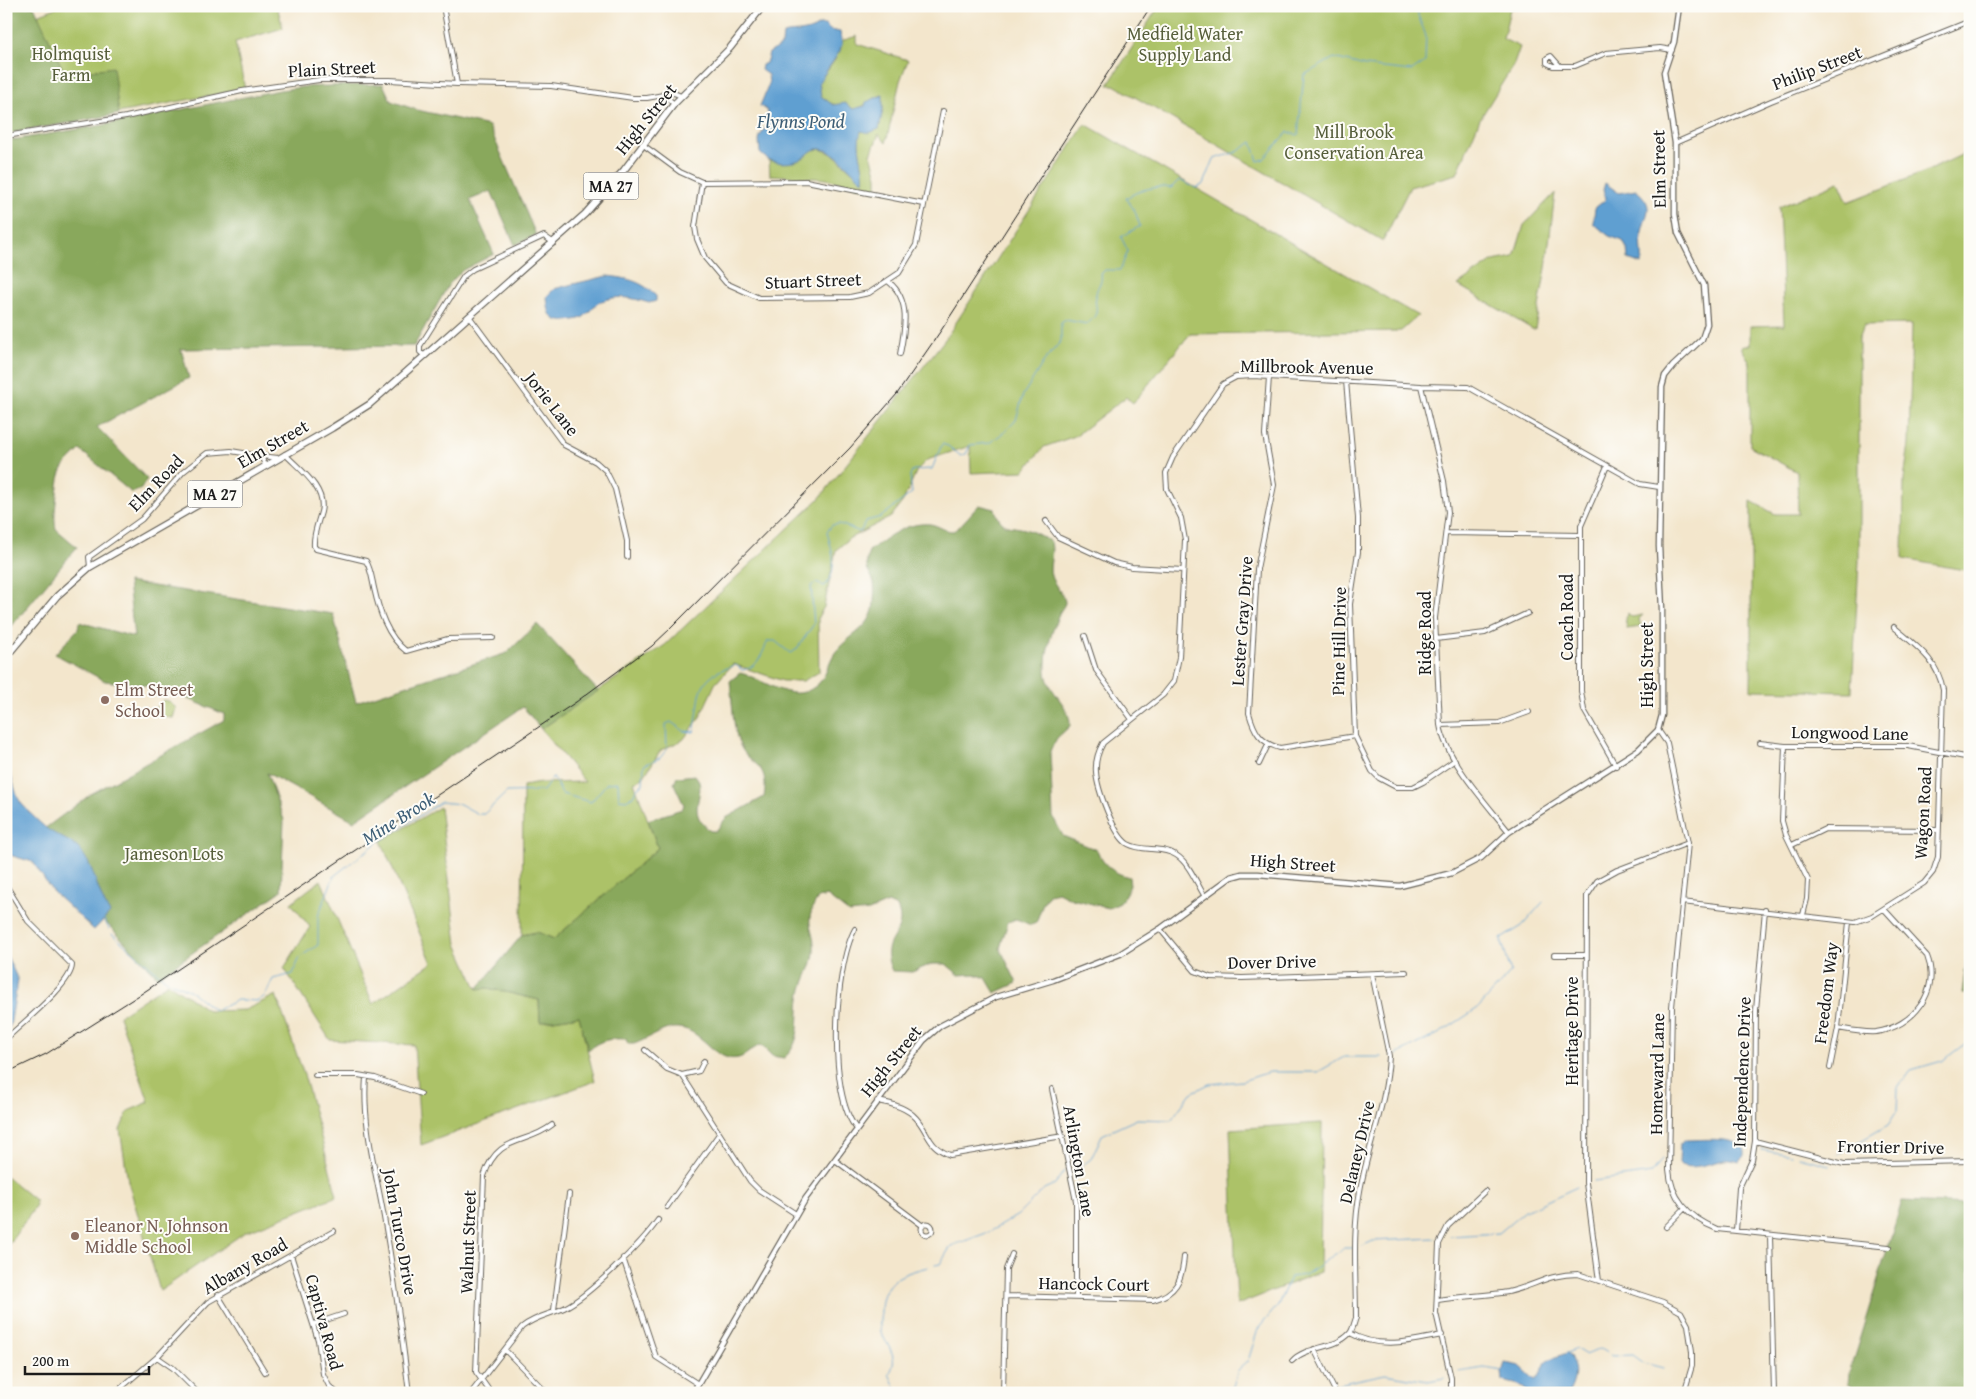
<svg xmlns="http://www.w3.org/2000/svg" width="1976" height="1399" font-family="'Gentium Book Plus',serif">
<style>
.green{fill:#acc267;stroke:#646f42}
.forest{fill:#89a85c;stroke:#52623c}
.water{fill:#5e9fd1;stroke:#3d5e76}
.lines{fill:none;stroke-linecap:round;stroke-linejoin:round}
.stream{stroke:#5e9fd1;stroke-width:1}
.minor-casing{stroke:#67635a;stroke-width:6}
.tertiary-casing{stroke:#67635a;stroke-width:7}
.primary-casing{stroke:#67635a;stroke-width:8}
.minor{stroke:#fff;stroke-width:4}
.tertiary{stroke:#fff;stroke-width:4.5}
.primary{stroke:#fff;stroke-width:5.5}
.rail{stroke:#1c1c1c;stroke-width:1}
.education-dot{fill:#8d6e63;stroke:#fdfcf7;stroke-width:2}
.labels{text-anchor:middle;stroke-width:4;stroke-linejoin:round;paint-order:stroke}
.shield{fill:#fdfcf7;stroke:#605f5e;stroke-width:1}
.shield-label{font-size:16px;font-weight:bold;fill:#1c1c1c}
.park-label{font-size:18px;fill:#565e3a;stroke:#fdfcf7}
.street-label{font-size:18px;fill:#1c1c1c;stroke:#fdfcf7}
.education-label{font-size:18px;fill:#785e54;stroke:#fdfcf7;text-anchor:start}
.water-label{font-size:19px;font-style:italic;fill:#3d5e76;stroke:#fdfcf7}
</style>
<rect width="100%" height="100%" fill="#fdfcf7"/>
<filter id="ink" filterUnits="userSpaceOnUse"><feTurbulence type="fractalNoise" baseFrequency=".02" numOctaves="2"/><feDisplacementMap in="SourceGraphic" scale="10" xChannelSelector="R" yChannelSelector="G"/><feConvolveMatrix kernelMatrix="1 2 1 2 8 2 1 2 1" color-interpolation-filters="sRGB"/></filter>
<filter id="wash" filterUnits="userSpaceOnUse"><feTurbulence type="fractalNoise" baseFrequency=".0096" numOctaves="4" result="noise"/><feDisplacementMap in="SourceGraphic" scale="20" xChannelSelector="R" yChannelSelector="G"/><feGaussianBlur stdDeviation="1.12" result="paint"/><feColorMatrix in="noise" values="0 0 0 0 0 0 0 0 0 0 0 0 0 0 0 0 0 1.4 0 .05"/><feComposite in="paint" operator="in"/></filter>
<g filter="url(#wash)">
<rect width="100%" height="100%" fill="#f3e6cc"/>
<path class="green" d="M61 6H277L283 28 235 42 245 89 6 134V27Z
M1159 6H1523L1510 9 1503 39 1520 47 1514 64 1480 119 1457 174 1410 187 1383 241 1114 85H1108Z
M857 36V44L908 60 900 81 886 143 879 134 871 154 877 177V191L826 179 770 175 769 160 807 155 812 150 820 149 833 154 863 181C864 164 856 148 860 131L879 129 883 109 882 95C870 98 866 108 853 109L845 103C835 107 828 103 821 96L819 82 835 60 841 41Z
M1085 124 1418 316 1401 331 1190 334 1133 403 1126 397 1075 436 1044 447 1024 471 971 473 970 446 927 460 917 470 903 501 891 517 850 538 836 550 824 607 818 617 819 672 803 681H783L733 664 715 684 699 719 683 740 661 750 643 778 634 782 658 848 554 939 537 932 522 935 523 786 540 783 585 782 541 729 665 645 819 499 946 338Z
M1970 151V571L1903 559 1904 479 1909 444 1912 324 1864 325 1859 338V560L1852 692 1751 690V501L1775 514H1798L1797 472 1750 446V363L1741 347 1750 345V326L1784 325 1779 207 1839 182 1848 202 1925 172Z
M1555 193 1546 268 1535 329H1532L1458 285 1493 261 1514 257 1524 225Z
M1628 613 1632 617 1643 615 1639 619 1641 627 1627 629 1625 618Z
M163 700 169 701 176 708 173 718 164 717 155 708Z
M440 807 457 944 477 988H488L539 1000 540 1022 579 1016 595 1081 421 1145 414 1045 330 1040 284 968 310 927 291 903 321 880 373 1004 432 963 381 841Z
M168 983 209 1011 245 1010 276 995 305 1078 337 1196 245 1232 160 1291 128 1181 120 1130 128 1111 149 1102 119 1016Z
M1322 1123 1320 1272 1237 1305 1230 1129Z
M6 1176 35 1200 36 1206 6 1248Z"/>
<path class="forest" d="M6 6H34L65 74 113 67 119 114 6 134Z
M383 84 391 101 417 110 489 126 536 235 515 245 491 191 470 200 494 254 463 270 449 284 414 346 181 349 189 378 97 427 147 479 141 489 132 493 80 450C57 471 60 473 56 502 55 512 54 519 56 529L77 547 6 633V141L104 125 280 90 303 87Z
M979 505 995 509C1001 529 1008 525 1025 529 1035 532 1043 537 1051 542 1054 554 1048 566 1051 576 1053 584 1066 597 1065 603 1064 607 1059 612 1058 616 1051 635 1045 652 1046 672 1048 693 1071 705 1070 726L1057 738 1050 751 1053 817 1063 836 1097 850C1103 865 1113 873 1129 877L1130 886 1120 903 1109 908 1072 899 1058 892 1049 894 1043 903 1036 923 1031 925 1016 919 1008 922 1000 948 1017 983 995 993 986 978 975 974 959 975 946 964H932L912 972 892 971C876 937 910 936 897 907L888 903 869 911 849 913 827 896 818 898C801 926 816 928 814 953 812 969 804 979 801 993 796 1016 804 1041 784 1058L772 1056 761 1045C752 1048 745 1057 738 1058 714 1064 702 1025 673 1028 662 1029 646 1040 634 1044H628L626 1039C610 1038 600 1040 588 1050L579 1016 540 1022 539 1000 488 988 477 989 522 935 537 932 554 939 658 848 648 820 682 809 684 805 674 784 677 777 695 775C707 789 692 803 699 818 701 823 707 827 710 831H716L726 818 764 797C770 760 749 768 739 743 733 730 732 697 730 681L740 673C766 679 795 709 820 682 828 673 829 658 838 649 849 636 869 628 873 610 874 603 875 590 874 583 873 577 867 572 867 566 866 561 868 555 869 551 887 537 906 522 930 524 938 525 944 531 953 531L958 528Z
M128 582 333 614 356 702 507 653 537 624 598 691 541 729 523 707 354 821 267 773 284 820 281 891 158 977 28 841 91 794 224 720V714L160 687 105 681 55 654 78 629 79 622 134 637Z
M1968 948H1970V994H1962Z
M1902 1201 1970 1204V1393H1851L1852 1386 1848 1384 1849 1373Z"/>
<path class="water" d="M819 25H825L830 30 840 32 842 43 840 51 819 82 821 96 833 105 845 103 853 109 865 106 866 102 883 95V109L879 129 869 133 861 131C855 148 865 164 863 181 851 172 837 150 820 149 812 148 809 154 803 158 790 166 770 164 760 153 760 148 758 141 760 136 766 125 772 125 767 110L760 106 769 84 768 75 761 70 762 65 766 63 769 53 782 45 783 34C795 31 807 34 819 25Z
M1605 183 1619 193 1636 190C1656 207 1646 212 1642 232 1640 242 1643 254 1642 264L1628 259 1627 249 1623 241 1609 236 1593 223 1595 208 1606 199 1603 190Z
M607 276C627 278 642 281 656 296V301L649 303C633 298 616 294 600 302 593 305 589 314 582 318 578 320 572 320 567 321 549 323 548 310 547 296L554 289 565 286Z
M6 768C15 778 13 791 21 803 28 811 43 827 52 832 61 838 71 841 78 848 96 866 96 893 110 913L94 930 52 891 33 862 6 854Z
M6 954 18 980 10 1026 6 1031Z
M1686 1140C1703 1140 1731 1136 1744 1148V1155L1740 1162C1735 1161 1729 1159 1724 1160 1710 1163 1691 1171 1679 1164L1680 1144Z
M1567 1353 1570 1355C1577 1371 1576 1377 1569 1393H1530L1519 1385 1503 1381 1502 1372 1505 1363 1520 1366 1535 1380 1539 1377 1547 1360Z"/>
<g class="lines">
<path class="stream" d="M103 918 109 929
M112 934 166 980 191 991 215 1011 237 1000 258 1001 265 996 273 979 293 974 300 957 318 945V916L334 876 378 842 441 802 460 804 478 814H484L507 792 543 791 553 777 562 794 591 802 607 783 618 782 619 799 626 800 633 796 636 789 643 784 644 765 660 758 667 749 666 724 671 722 684 731 694 732C703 694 692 677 736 665L742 670C759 667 761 655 768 641H775L790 653 796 650 814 624 811 586 815 583 825 586C839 569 832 551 827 532L832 525 840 524 860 532 866 521 881 517 912 493 910 476 913 470 932 469 942 444 948 446 961 456 966 454 970 445 989 443 1006 431 1016 420 1023 395 1044 361 1061 341V323L1066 320 1087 324C1103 311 1093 308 1096 294 1097 286 1103 282 1101 274L1105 270H1120L1128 251 1121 237 1140 226 1135 211 1126 198C1139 190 1156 185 1171 188L1179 180 1196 188 1204 184 1214 159 1237 152 1252 142 1258 161 1264 159 1288 132 1298 135 1304 75 1334 58 1365 66 1412 71 1425 62 1426 36 1418 15V6
M1396 1055 1440 1033 1478 1008 1511 972 1501 939 1522 926 1543 902
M1762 1150 1791 1155
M1838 1154 1888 1125 1897 1111 1898 1087 1911 1070 1942 1061 1970 1040
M1798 1157 1829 1165
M1077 1169 1091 1159 1102 1135 1137 1119 1171 1120 1191 1093 1209 1084 1242 1081 1269 1072H1318L1344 1057H1381
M1594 1181 1652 1173 1662 1159
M1450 1236 1499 1233 1525 1211 1577 1187
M1362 1246 1373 1241 1435 1238
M935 1265 940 1264 951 1246 989 1232 1018 1215 1044 1189 1055 1184 1064 1171
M1565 1354 1576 1349 1586 1355 1600 1349 1612 1356 1633 1355 1644 1363 1663 1368
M1459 1372 1484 1368 1503 1371
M1338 1384 1385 1374 1428 1381 1444 1378
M898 1393 889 1374C900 1357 888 1348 881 1332 879 1327 880 1319 881 1313 881 1280 900 1274 928 1267
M1231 1393 1238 1370 1248 1361 1258 1329 1278 1305 1290 1277 1305 1275 1344 1248H1353
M1317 1393 1329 1390"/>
</g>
</g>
<g filter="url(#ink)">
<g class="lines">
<g class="minor-casing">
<path id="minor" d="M443 6 457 84
M1559 65 1551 56 1547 58V63L1553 66H1575L1606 53 1660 48 1672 50
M663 94 674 104
M6 136 126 117 242 91 319 80H390L457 84 551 86 633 98H647L674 93 681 96
M1675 143 1771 101 1970 21
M642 144 680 172 702 182 806 181 924 204
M702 182 695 227 697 239 705 258 726 283 759 298 850 297 869 293 899 273 916 245 943 111
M889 282C911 300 905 329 900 354
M469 316 564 445 596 462 606 471 615 489 620 510 627 541V557
M425 356 420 352V346L464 276 473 269 544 236 554 243
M1269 377 1265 435 1274 485 1257 569 1249 713C1254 731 1260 743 1280 748L1355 736
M1346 381 1358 518V552L1350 604 1355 736 1372 771 1379 778 1396 787H1413L1423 782 1455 760
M1421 386 1444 481 1448 512 1435 618 1440 725C1446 760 1487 804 1509 832
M285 454C299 469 327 488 321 512 318 523 313 534 314 546L316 549 366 561C371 569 372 579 374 588 379 611 387 636 406 651L448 639 493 638
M261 456 278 458
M1607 466 1581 526V691L1584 710 1616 766
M1046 521 1058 537 1114 563 1132 567 1183 570
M1447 533 1580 535
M90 567 89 557 142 519 183 472 207 453 231 451 261 456 265 465
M1085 636 1096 670 1131 718
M1436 639 1485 633 1528 613
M1440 725 1499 723 1529 712
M1658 730 1667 743 1688 843 1672 1007 1669 1169C1671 1199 1690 1218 1717 1229L1889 1247
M1760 743 1785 746H1908L1970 758
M1785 746 1782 821 1786 835 1808 880 1807 899 1803 915
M1259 764 1268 745
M1792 845 1825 829 1938 830
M6 885 28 921 72 965C72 984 21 1024 6 1039
M1204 895C1196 882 1189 863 1176 855 1162 846 1142 852 1128 844 1114 836 1097 788 1096 772 1095 761 1098 752 1103 743L1163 695 1174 681 1179 657 1185 540 1181 518 1167 489 1166 473 1173 457 1223 384 1236 377 1253 376 1421 386 1468 387 1640 484 1659 487
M1682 902 1855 922 1872 916 1924 883 1933 872 1938 857 1943 690C1938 660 1916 646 1894 627
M855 929C834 967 827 1096 857 1129
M1160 929 1195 971 1210 977 1242 978 1406 972
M1554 955H1586
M1838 1028C1850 1030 1864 1033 1876 1032 1913 1027 1941 991 1927 956L1884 909
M645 1050 667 1069 682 1075 750 1181 759 1190 796 1214
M1830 1068 1838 1028 1849 922
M315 1075H358L375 1078 421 1094
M682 1075 699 1071 704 1061
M366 1077C362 1126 377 1175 385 1223 395 1280 402 1336 409 1393
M1052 1089 1076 1201V1297
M877 1101C890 1103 907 1108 916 1118 930 1134 927 1146 950 1155L1063 1136
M1755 1141 1844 1164 1970 1161
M835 1160 923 1226
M667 1207 719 1134
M921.5 1229a5.5 5.5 0 1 1 11 0a5.5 5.5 0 1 1-11 0Z
M1666 1227 1685 1208
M1736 1231 1739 1188 1752 1160 1755 1141 1756 1010 1765 910
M1770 1235 1774 1393
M291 1255 318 1340 323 1374 329 1386 337 1393
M623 1258 656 1357 698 1384
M1599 1281 1586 1183 1587 896 1597 881 1617 870 1688 843
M218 1295 265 1372
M1006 1296 1153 1300C1176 1294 1182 1280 1184 1257
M1438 1300C1461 1296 1485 1296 1508 1292 1535 1286 1548 1274 1578 1274L1663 1302 1681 1312 1688 1325 1692 1352V1366L1684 1393
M554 1310 569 1194
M314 1324 344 1314
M1350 1333C1379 1350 1411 1341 1442 1335
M1314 1349 1336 1393
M505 1350 547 1393
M157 1357 173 1368 198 1393
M1292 1361C1307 1345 1335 1350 1350 1333 1353 1330 1354 1322 1356 1318 1356 1277 1352 1232 1360 1191 1368 1145 1387 1103 1389 1056L1372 974
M115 1393 157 1357 208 1302 334 1231
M471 1393 522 1327C536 1316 549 1315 564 1308 589 1296 642 1243 658 1220
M491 1393 476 1372 484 1176C498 1134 525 1146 552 1125
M1003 1393 1006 1269 1012 1254
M1451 1393V1378L1436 1313 1439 1244 1448 1226 1485 1191"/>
</g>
<g class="tertiary-casing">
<path id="tertiary" d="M693 1393 806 1198 924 1040 940 1026 996 997 1053 980 1120 954 1160 929 1231 877 1242 874H1258L1400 886 1452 873 1481 858 1509 832 1638 750 1658 730 1662 715V609L1659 546 1662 387 1665 376 1673 366 1702 339 1707 324 1704 285 1678 233 1675 214V143L1664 72 1674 42 1679 6"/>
</g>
<g class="primary-casing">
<path id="primary" d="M6 657 57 596 90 567 332 428 370 404 585 214 624 170 674 104 730 48 763 6"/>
</g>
<use href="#minor" class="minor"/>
<use href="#tertiary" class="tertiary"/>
<use href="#primary" class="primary"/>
<path class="rail" d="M6 1073 46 1054 141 994 576 702 652 646 670 629 850 448 897 394 942 329 1151 6"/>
</g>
</g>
<g class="education-dot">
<circle cx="105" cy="700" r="5"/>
<circle cx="75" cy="1236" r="5"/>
</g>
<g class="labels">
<g class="shield">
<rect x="583.5" y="172.5" width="55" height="27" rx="4"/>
<rect x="187.5" y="480.5" width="55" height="27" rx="4"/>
</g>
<g class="shield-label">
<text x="611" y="192">MA 27</text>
<text x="215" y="500">MA 27</text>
</g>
<g class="park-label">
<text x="1185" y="40">Medfield Water<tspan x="1185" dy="21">Supply Land</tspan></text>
<text x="71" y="60">Holmquist<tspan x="71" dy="21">Farm</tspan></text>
<text x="1354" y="138">Mill Brook<tspan x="1354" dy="21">Conservation Area</tspan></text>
<text x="174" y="860">Jameson Lots</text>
</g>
<g class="street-label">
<text transform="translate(1817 68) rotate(-21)" y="6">Philip Street</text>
<text transform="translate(332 69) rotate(-3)" y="6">Plain Street</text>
<text transform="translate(646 119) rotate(-51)" y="6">High Street</text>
<text transform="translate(1659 169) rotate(-91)" y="6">Elm Street</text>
<text transform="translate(813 281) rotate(-2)" y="6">Stuart Street</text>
<text transform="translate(1307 367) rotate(1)" y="6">Millbrook Avenue</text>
<text transform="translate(552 404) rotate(52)" y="6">Jorie Lane</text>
<text transform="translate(273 444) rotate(-30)" y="6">Elm Street</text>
<text transform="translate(156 483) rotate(-46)" y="6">Elm Road</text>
<text transform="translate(1567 617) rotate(-90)" y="6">Coach Road</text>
<text transform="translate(1242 621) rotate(-86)" y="6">Lester Gray Drive</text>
<text transform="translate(1425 633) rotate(-90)" y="6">Ridge Road</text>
<text transform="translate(1339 641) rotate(-89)" y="6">Pine Hill Drive</text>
<text transform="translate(1647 665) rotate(-90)" y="6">High Street</text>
<text transform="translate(1850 733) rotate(1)" y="6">Longwood Lane</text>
<text transform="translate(1923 813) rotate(-87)" y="6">Wagon Road</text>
<text transform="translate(1293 863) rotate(4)" y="6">High Street</text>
<text transform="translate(1272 962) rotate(-1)" y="6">Dover Drive</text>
<text transform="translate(1826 993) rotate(-83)" y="6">Freedom Way</text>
<text transform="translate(1572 1031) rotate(-90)" y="6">Heritage Drive</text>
<text transform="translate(891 1061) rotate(-51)" y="6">High Street</text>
<text transform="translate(1742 1072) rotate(-88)" y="6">Independence Drive</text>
<text transform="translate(1657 1074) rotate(-89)" y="6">Homeward Lane</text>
<text transform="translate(1891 1147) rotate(1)" y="6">Frontier Drive</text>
<text transform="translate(1357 1152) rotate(-77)" y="6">Delaney Drive</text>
<text transform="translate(1079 1161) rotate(80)" y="6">Arlington Lane</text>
<text transform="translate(400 1232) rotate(80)" y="6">John Turco Drive</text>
<text transform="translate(468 1242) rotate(-88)" y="6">Walnut Street</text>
<text transform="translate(245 1266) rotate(-30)" y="6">Albany Road</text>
<text transform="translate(1094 1284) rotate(1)" y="6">Hancock Court</text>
<text transform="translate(324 1322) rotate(75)" y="6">Captiva Road</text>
</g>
<g class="education-label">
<text x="115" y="696">Elm Street<tspan x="115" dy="21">School</tspan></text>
<text x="85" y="1232">Eleanor N. Johnson<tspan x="85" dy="21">Middle School</tspan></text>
</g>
<g class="water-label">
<text x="801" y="128">Flynns Pond</text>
<text transform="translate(398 818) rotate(-32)" y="7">Mine Brook</text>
</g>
</g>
<rect width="1976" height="1399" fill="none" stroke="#fdfcf7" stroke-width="25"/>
<path d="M25 1366v8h124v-8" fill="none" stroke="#1c1c1c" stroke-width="2.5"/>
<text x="32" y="1366" font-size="15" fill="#1c1c1c" stroke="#fdfcf7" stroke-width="4" paint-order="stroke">200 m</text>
</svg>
